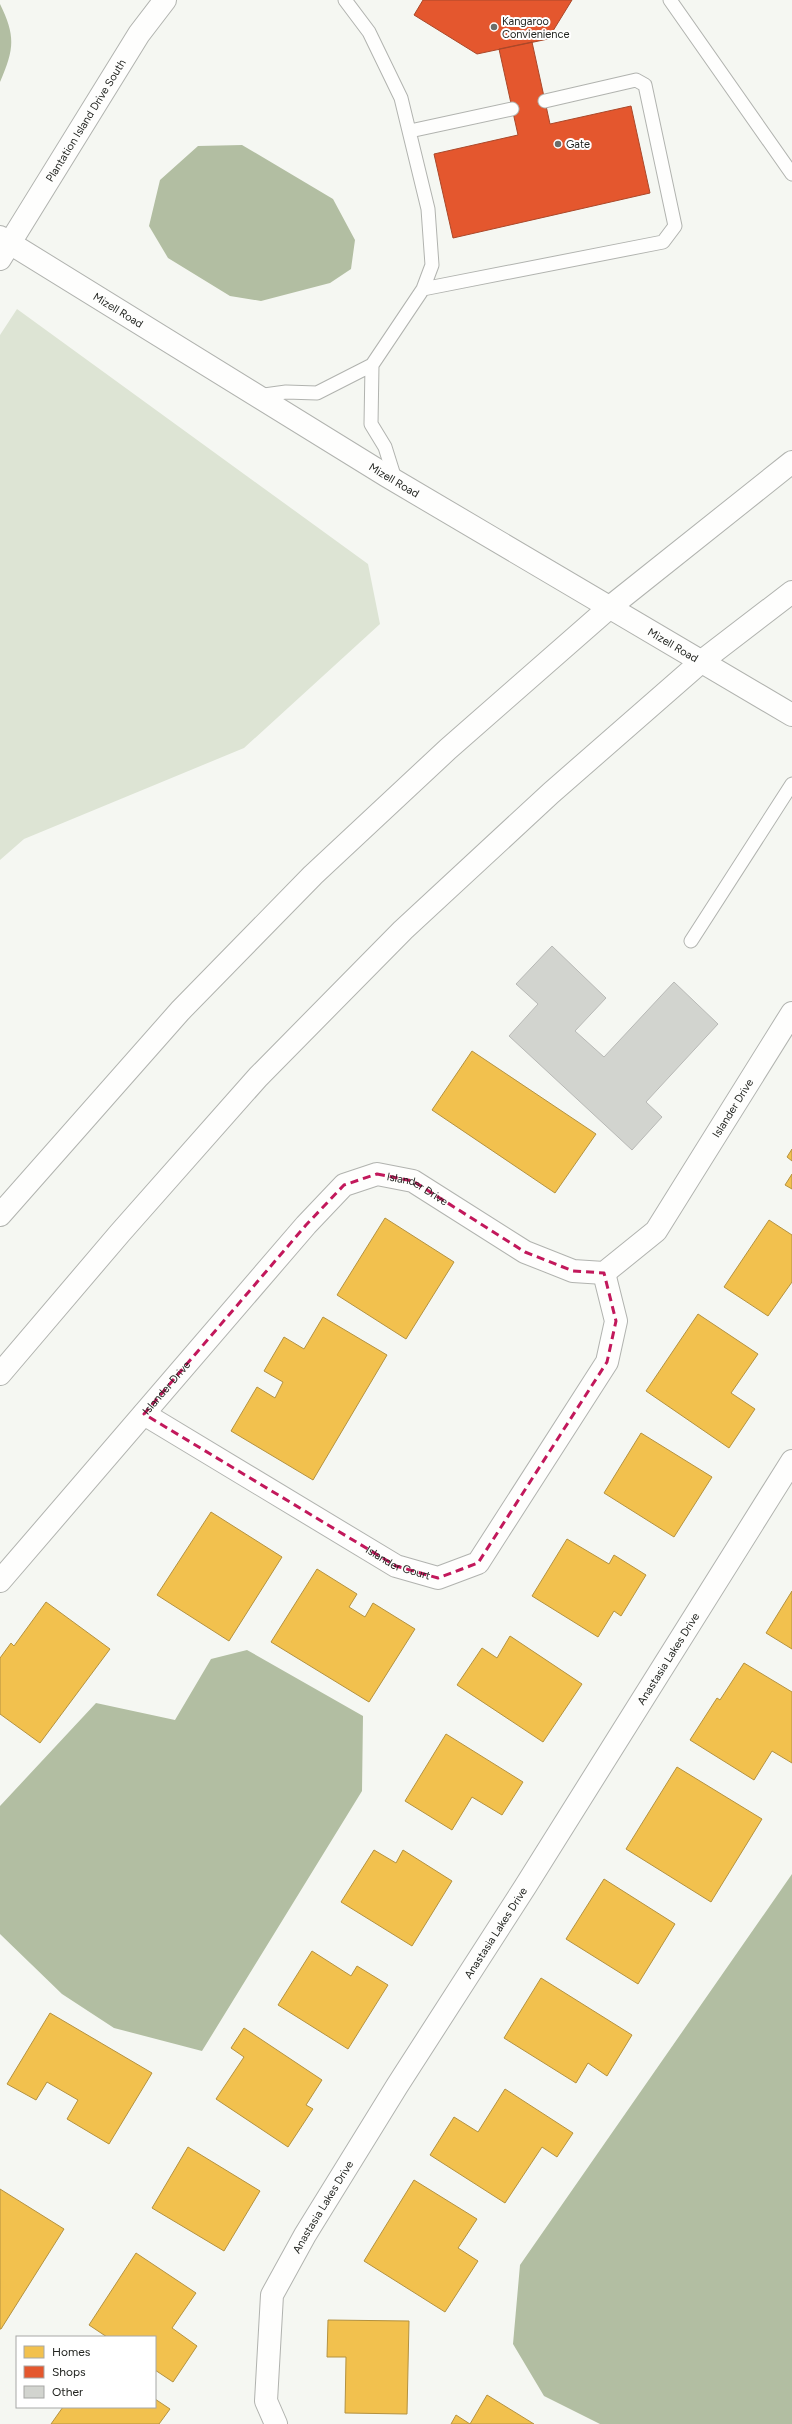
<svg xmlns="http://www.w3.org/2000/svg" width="792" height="2424" font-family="Figtree,sans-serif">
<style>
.green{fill:#dde4d4}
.water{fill:#b2bea2}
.homes{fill:#f2c14e;stroke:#b49240}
.shops{fill:#e4572e;stroke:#aa482a}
.building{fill:#d2d4cf;stroke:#b8b9b6}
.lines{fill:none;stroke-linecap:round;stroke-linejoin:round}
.lane-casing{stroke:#b1b3af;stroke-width:15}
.street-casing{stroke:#b1b3af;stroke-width:24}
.primary-casing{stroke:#b1b3af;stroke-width:24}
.lane{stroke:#fefefd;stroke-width:13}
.street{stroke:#fefefd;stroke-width:22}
.primary{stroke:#fefefd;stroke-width:22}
.marked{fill:none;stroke:#c2185b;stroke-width:3;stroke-dasharray:8 5;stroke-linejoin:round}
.poi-dot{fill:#6c6e6a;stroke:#fff;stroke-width:1.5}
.labels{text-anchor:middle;stroke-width:4;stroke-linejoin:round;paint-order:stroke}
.poi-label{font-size:11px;fill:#232521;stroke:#fff;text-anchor:start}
.street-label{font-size:11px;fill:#232521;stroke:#fff}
</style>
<rect width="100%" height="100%" fill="#f5f7f2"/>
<path class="green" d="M17 309 368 564 380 624 244 748 24 839 0 860V335Z"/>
<path class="water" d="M0 4C16 37 14 49 0 82Z
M242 145 333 199 355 240 351 269 330 283 261 301 230 296 168 258 149 226 160 180 198 146Z
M247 1650 363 1716 362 1791 202 2051 114 2028 62 1994 0 1934V1806L96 1703 175 1720 211 1659Z
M792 1874V2424H600L544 2396 513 2344 520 2265Z"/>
<path class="homes" d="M472 1051 596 1134 555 1193 432 1110Z
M792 1149V1161L787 1157Z
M792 1174V1189L785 1185Z
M385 1218 454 1262 406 1339 337 1295Z
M769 1220 792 1235V1282L768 1316 724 1287Z
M698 1314 758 1354 731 1393 755 1409 729 1448 646 1391Z
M323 1317 387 1355 313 1480 231 1431 257 1387 275 1398 283 1382 264 1371 284 1337 304 1349Z
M641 1433 712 1477 674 1537 604 1493Z
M211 1512 282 1557 229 1641 157 1595Z
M567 1539 609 1564 614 1555 646 1575 621 1616 614 1611 598 1637 532 1596Z
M317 1569 357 1594 349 1607 365 1617 373 1603 415 1629 369 1702 271 1642Z
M792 1591V1649L766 1633Z
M46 1602 110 1649 40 1743 0 1714V1658L11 1643 14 1646Z
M510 1636 582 1684 543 1742 457 1685 482 1648 497 1658Z
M744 1663 792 1692V1763L772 1751 754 1780 690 1740 717 1698 720 1700Z
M446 1734 523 1782 502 1815 472 1797 452 1830 405 1801Z
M677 1767 762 1819 711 1902 626 1849Z
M374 1850 396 1863 403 1850 452 1881 412 1946 341 1902Z
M604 1879 675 1924 638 1984 566 1939Z
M312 1951 351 1976 357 1966 388 1985 348 2049 278 2005Z
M541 1978 632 2035 607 2076 588 2063 576 2083 504 2038Z
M50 2013 152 2073 109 2144 67 2119 78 2100 47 2082 36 2100 7 2084Z
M244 2028 322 2080 306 2105 313 2109 288 2147 216 2099 244 2057 231 2048Z
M505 2089 573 2133 557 2157 542 2147 505 2203 430 2155 454 2117 478 2132Z
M188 2147 260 2191 224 2251 152 2208Z
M414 2180 477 2219 458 2248 478 2261 445 2312 364 2261Z
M0 2189 64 2229 1 2329H0Z
M136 2253 196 2293 172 2328 197 2346 173 2382 155 2370V2337H107L89 2325Z
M328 2320 409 2321 407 2414 345 2413 346 2357H327Z
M487 2395 534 2424H451L456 2415 470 2424Z
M155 2399 170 2409 159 2424H51L63 2407H155Z"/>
<path class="shops" d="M423 0H572L548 39 477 54 414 15Z
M532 42 550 124 631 106 650 193 453 238 434 154 518 135 499 49Z"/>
<path class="building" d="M552 946 606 998 575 1031 604 1057 674 982 718 1024 646 1102 662 1117 632 1150 509 1036 538 1004 516 984Z"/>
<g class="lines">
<g class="lane-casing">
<path id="lane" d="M345 0 369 32 401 98 428 209 432 265 423 289 372 365
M670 0 792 174
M410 131 512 109
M423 289 663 242 675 226 645 85 636 80 545 101
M257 396 286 392 317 393 372 365 371 424 385 447 396 482
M691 941 792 784"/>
</g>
<g class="street-casing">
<g id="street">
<path id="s1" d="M0 237 387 476 792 715"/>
<path id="s2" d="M0 259 139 34 165 0"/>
<path id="s3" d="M144 1414 396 1566 438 1578 478 1563 607 1362 616 1321 604 1273"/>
<path id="s4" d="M0 1581 306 1225 344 1185 377 1174 413 1181 525 1252 573 1271 604 1273 656 1231 792 1013"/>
<path id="s5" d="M276 2424 266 2401 272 2295 305 2235 397 2086 525 1887 792 1461"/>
</g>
</g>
<g class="primary-casing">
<path id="primary" d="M0 1215 180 1011 313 875 448 749 610 607 792 462
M0 1374 120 1233 258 1077 403 930 551 793 702 661 792 592"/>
</g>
<use href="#lane" class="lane"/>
<use href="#street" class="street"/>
<use href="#primary" class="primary"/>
</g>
<path class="marked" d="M377 1174 413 1181 525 1252 573 1271 604 1273 616 1321 607 1362 478 1563 438 1578 396 1566 144 1414 306 1225 344 1185Z"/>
<g class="poi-dot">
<circle cx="494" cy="27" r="4"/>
<circle cx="558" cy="144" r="4"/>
</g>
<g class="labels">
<g class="poi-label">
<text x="502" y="25">Kangaroo<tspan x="502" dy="13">Convienience</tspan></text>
<text x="566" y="148">Gate</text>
</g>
<g class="street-label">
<text dy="4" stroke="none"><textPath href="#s2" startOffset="163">Plantation Island Drive South</textPath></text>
<text dy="4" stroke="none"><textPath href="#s1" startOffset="139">Mizell Road</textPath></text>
<text dy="4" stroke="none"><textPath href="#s1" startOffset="463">Mizell Road</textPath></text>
<text dy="4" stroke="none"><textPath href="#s1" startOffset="787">Mizell Road</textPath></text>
<text dy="4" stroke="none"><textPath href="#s4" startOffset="1023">Islander Drive</textPath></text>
<text dy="4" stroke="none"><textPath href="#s4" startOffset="603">Islander Drive</textPath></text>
<text dy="4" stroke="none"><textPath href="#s4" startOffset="255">Islander Drive</textPath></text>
<text dy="4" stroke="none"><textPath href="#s3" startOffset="295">Islander Court</textPath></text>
<text dy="4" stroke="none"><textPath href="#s5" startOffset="881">Anastasia Lakes Drive</textPath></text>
<text dy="4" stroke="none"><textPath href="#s5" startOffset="557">Anastasia Lakes Drive</textPath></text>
<text dy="4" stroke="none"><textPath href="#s5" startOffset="233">Anastasia Lakes Drive</textPath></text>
</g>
</g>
<rect x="16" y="2336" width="140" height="72" fill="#ffffff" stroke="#a7a8a6"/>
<rect x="24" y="2346" width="20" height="12" fill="#f2c14e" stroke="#a7a8a6"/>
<text x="52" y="2356" font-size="12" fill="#232521">Homes</text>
<rect x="24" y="2366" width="20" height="12" fill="#e4572e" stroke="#a7a8a6"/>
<text x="52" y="2376" font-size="12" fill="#232521">Shops</text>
<rect x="24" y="2386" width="20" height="12" fill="#d2d4cf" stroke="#a7a8a6"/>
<text x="52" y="2396" font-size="12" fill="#232521">Other</text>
</svg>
